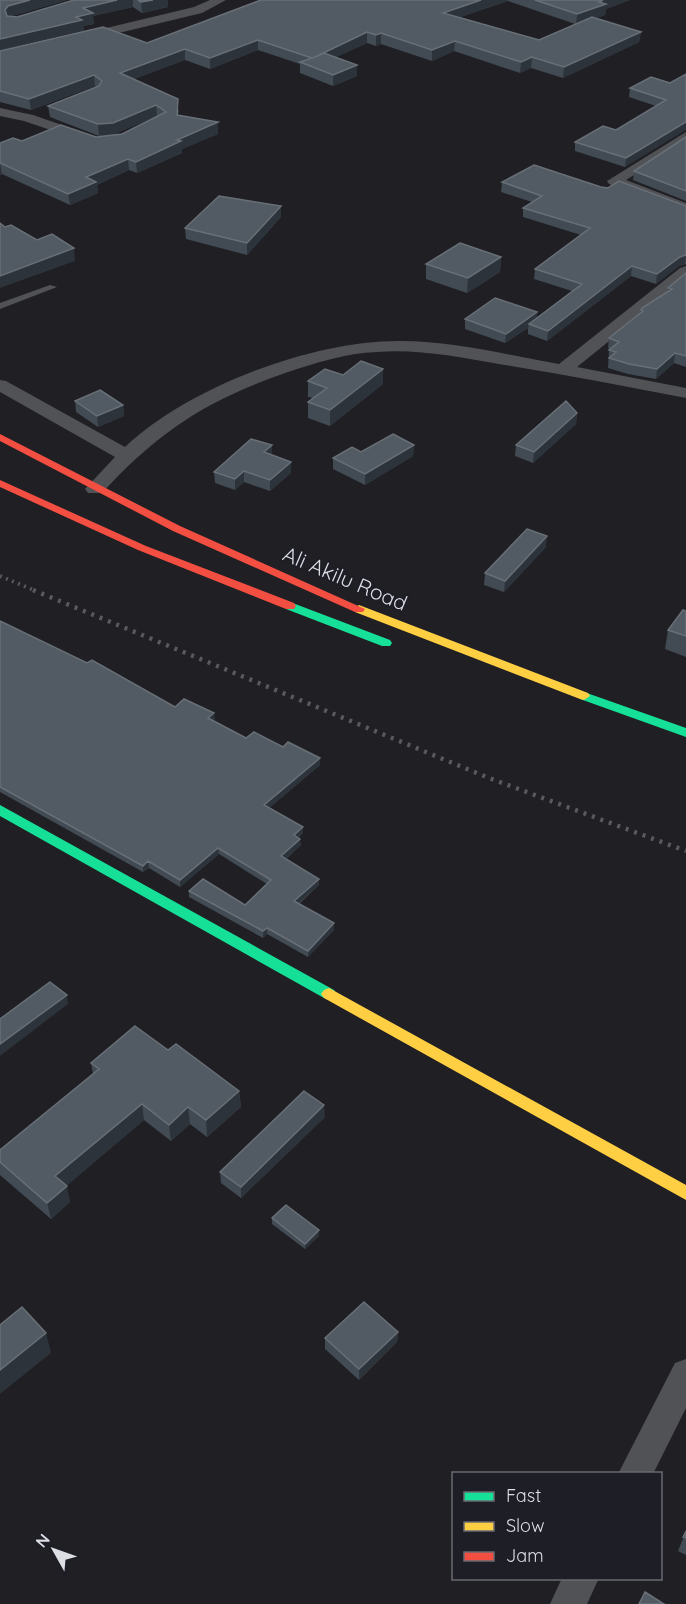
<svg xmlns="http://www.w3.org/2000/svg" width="686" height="1604" font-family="Quicksand,sans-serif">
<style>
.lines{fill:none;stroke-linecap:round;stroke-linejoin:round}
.lane{fill:#515256;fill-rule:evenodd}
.street{fill:#515256;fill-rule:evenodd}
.fast{fill:#16e098;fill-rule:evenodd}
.slow{fill:#ffcf43;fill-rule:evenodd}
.jam{fill:#f24e42;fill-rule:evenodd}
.rail-far1{stroke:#5a5a5d;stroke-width:4;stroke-dasharray:2 4.5;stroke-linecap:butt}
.rail{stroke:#5a5a5d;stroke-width:4.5;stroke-dasharray:3 6;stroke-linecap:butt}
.wall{fill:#424b53;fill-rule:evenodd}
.shaded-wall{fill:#2d333a}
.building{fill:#525b63;stroke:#686f77;stroke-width:1.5}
.labels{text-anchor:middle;stroke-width:4.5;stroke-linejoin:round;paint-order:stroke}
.street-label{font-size:21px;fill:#dddee4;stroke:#1d1e26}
</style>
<rect width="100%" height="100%" fill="#1f1f24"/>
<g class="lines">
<path class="lane" d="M50 285 57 287 0 309V303Z"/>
<path class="street" d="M210 0H226L202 13 81 42 75 38 77 35 194 7Z
M0 108 33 115 91 135 93 138 86 142 24 121 0 116Z
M686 132V142L626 180 686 203V213L609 184 607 181Z
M686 266V279L577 367 686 388V398C624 386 561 374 499 364 458 357 419 349 377 352 346 353 315 363 285 373 206 401 159 431 102 493H88L85 489 115 457 0 392V380L6 381 125 447C189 387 313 340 401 341 454 341 507 355 559 364L680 268Z
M686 1359V1408L653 1474H618L675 1363Z
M562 1578H599L587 1604H550Z"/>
<path class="fast" d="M290 602 390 640 392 643 390 646H382L286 609 284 606 286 603Z
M584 692 686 728V737L580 699 578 696 580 693Z
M0 805 334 990 337 994 334 998 329 1000 324 998 0 816Z"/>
<path class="slow" d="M359 605 588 693 590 696 584 700 580 699 355 612 353 609Z
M329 988 686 1185V1200L324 998 321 994 324 990Z"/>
<path class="jam" d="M0 434 180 526 365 609 363 612H355L173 531 0 441Z
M0 480 146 546 294 603 296 606 294 609H286L138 550 0 487Z"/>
<path class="rail-far1" d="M0 576 36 591"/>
<path class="rail" d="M33 590 489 778 686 851"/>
</g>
<path class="wall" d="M0 0H67L12 16 17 17 74 0H168V7L142 13 133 7 93 16 94 24 83 26 84 30 0 50Z
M261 0H630L606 9 605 15 596 18 641 32 639 42 563 78 531 68 520 73 454 51 432 61 381 44 376 46 367 43 336 57 357 76 333 86 300 73V64L258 50 210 69 185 60 134 79 179 110 178 115 218 122V134L182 149V153L137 173 129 170 97 185 98 193 70 205 2 174 0 175V143L96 137 122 134 157 116 114 134 99 136 50 117 48 106 96 87 95 86 31 110 0 102V51L147 43ZM508 1 575 24 539 40 460 17Z
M686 74 625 167 575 151V142L616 130 656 106 629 97 630 88 670 83Z
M686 137V201L633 180 634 171Z
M502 182 601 187 686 206V264L679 266 656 284 631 276 547 341 528 334V328L505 343 465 329V319L537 318 572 291 534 279 535 269 581 235 523 217V208L532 202 501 192Z
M281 206V217L247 255 186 239 185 228Z
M501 257 500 272 467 293 426 279V264Z
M686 273V367L674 363 656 379 628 374 608 368 609 350 610 349 608 348 609 338 640 313 641 310 667 292 668 288Z
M343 375 383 384 330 426 308 418V402L313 398 308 397V381Z
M75 401 123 405 124 416 98 427 76 412Z
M577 413 576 424 533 463 515 456 516 445Z
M414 445 413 456 365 485 333 469V458L361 452Z
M272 455 291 462V473L270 491 244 482 235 490 215 483 214 472Z
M546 547 504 592 484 585 485 573Z
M686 611V657L665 649 668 630Z
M0 621 175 707 215 719 213 721 246 738 283 747 320 765 269 808 303 833 298 838 301 845 286 859 319 879V885L299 904 334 930 308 957 267 934 263 938 189 897V891L245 905 267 884 219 854 180 887 149 868 143 872 0 792Z
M91 1063 239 1091 241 1107 207 1137 190 1124 171 1141 144 1120 66 1186 70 1202 51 1219 0 1175V1150L93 1074Z
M325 1117 241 1198 221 1183 220 1172Z
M272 1218 319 1230V1236L305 1249 272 1224Z
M398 1332 397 1342 359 1380 325 1349V1338Z
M686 1531V1555L678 1551Z"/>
<path class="shaded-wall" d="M30 0H67L9 17 6 21 5 10 8 6Z
M117 0H133V7L93 16 94 24 83 26 84 30 0 50V39L76 17 83 8Z
M153 0H168V7L142 13 141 2Z
M481 0H508V1L443 23V13Z
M603 0H630L606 9 605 15 576 25 577 14Z
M367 32V43L313 68V58Z
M641 32 639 42 563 78 564 67Z
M381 33V44L376 46V35Z
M258 40V50L210 69V58Z
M455 41 454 51 432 61V50Z
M185 49V60L121 84 120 73Z
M532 57 531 68 520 73 521 62Z
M357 65V76L333 86V75Z
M94 75 95 86 31 110 29 99Z
M156 105 157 116 114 134 99 136 98 124Z
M218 122V134L182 149V153L137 173 136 162 177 140Z
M686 122V130L625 167 626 158Z
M128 159 129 170 97 185 98 193 70 205 68 194 86 177Z
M0 163 2 174 0 175Z
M281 206V217L247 255V243Z
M74 248 75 261 0 288V276Z
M686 255 685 264 679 266 656 284 657 274 680 257Z
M501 257 500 272 467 293 468 278Z
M632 266 631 276 547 341 548 331Z
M537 312V322L529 324 528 328 505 343 506 334Z
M675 353 674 363 656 379 657 369Z
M383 369V384L330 426V410Z
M123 405 124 416 98 427 97 416Z
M577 413 576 424 533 463 534 452Z
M272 445V456L264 452Z
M414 445 413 456 365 485V474Z
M291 462V473L270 491V480Z
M244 471V482L235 490V479Z
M547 536 546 547 504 592 505 581Z
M214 713 215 719 208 725V718Z
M320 758V765L264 812V805Z
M303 827V833L294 842V835Z
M300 839 301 845 281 863V856Z
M218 848 219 854 180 887V880Z
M148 861 149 868 143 872V866Z
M319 879V885L294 907V901Z
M334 923V930L308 957V951Z
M267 928V934L263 938V931Z
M67 995 68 1004 0 1056V1044Z
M239 1091 241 1107 207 1137 206 1120Z
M142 1104 144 1120 59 1192 55 1176Z
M324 1105 325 1117 241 1198V1187Z
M188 1107 190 1124 171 1141 169 1125Z
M67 1186 70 1202 51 1219 47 1203Z
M319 1230V1236L305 1249V1244Z
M398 1332 397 1342 359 1380V1369Z
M46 1333 51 1353 0 1394V1370Z"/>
<path class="building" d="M0 0H30L8 6 5 10 7 16 17 17 74 0H117L83 8 93 13 76 17 82 20 0 39Z
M138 0H153L141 2Z
M261 0H481L443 13 539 40 592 17 641 32 564 67 532 57 521 62 455 41 432 50 381 33 376 35 367 32 313 58 324 53 357 65 333 75 300 62 312 58 258 40 210 58 185 49 120 73 178 99 177 115 218 122 177 140 181 141 136 162 128 159 86 177 96 182 68 194 0 163V143L13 138 22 141 61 125 96 137 122 134 166 112 156 105 113 123 98 124 48 106 99 86 102 81 94 75 29 99 0 91V51L103 27 147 43Z
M535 0H603L599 2 606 4 577 14Z
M686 74V122L626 158 575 142 603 126 616 130 666 100 630 88 651 77 670 83Z
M686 137V191L634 171Z
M534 165 601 187 608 188 619 181 686 206V255L680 257 657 274 632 266 548 331 529 324 582 284 535 269 590 228 523 208 542 196 502 182Z
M219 196 281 206 247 243 185 228Z
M0 223 5 227 11 225 37 240 52 234 74 248 0 276Z
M460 243 501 257 468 278 426 264Z
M686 273V356L675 353 657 369 629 364 609 358 616 352 609 350 619 342 609 338 643 311 641 310 642 308 672 289 668 288Z
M495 298 537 312 506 334 465 319Z
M361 361 383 369 330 410 308 402 327 388 308 381 325 369 343 375Z
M100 390 123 405 97 416 75 401Z
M566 401 577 413 534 452 516 445Z
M393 434 414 445 365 474 333 458 352 447 361 452Z
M251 439 272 445 264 452 291 462 270 480 244 471 235 479 214 472Z
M527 529 547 536 505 581 485 573Z
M683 610 686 611V636L668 630Z
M0 621 87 663 92 660 175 707 184 699 214 713 208 718 246 738 254 732 283 747 288 742 320 758 264 805 303 827 294 835 300 839 281 856 319 879 294 901 334 923 308 951 267 928 263 931 189 891 203 879 245 905 271 880 218 848 180 880 148 861 143 866 0 787Z
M50 982 67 995 0 1044V1019Z
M135 1026 168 1050 176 1044 239 1091 206 1120 188 1107 169 1125 142 1104 55 1176 67 1186 47 1203 0 1162V1150L99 1069 91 1063Z
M304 1091 324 1105 241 1187 220 1172Z
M286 1205 319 1230 305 1244 272 1218Z
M364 1302 398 1332 359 1369 325 1338Z
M22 1307 46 1333 0 1370V1325Z
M686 1531V1538L683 1537Z
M645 1592 664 1604H639Z"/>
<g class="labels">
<g class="street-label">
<text transform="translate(345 579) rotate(23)" y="7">Ali Akilu Road</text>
</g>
</g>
<rect x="452" y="1472" width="210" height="108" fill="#1d1e26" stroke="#6a6b72" stroke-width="1.5"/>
<rect x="464" y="1492" width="30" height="9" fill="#16e098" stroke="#6a6b72" stroke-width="1.5"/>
<text x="506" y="1502" font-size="18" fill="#dddee4">Fast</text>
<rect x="464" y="1522" width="30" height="9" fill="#ffcf43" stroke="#6a6b72" stroke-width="1.5"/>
<text x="506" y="1532" font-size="18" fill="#dddee4">Slow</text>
<rect x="464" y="1552" width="30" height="9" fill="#f24e42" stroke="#6a6b72" stroke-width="1.5"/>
<text x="506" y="1562" font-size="18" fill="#dddee4">Jam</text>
<g transform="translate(54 1550) rotate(310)" stroke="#1d1e26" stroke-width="4.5" paint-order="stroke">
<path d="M0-4.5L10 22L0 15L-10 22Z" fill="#dddee4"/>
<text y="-9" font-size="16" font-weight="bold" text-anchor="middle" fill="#dddee4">N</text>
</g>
</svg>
